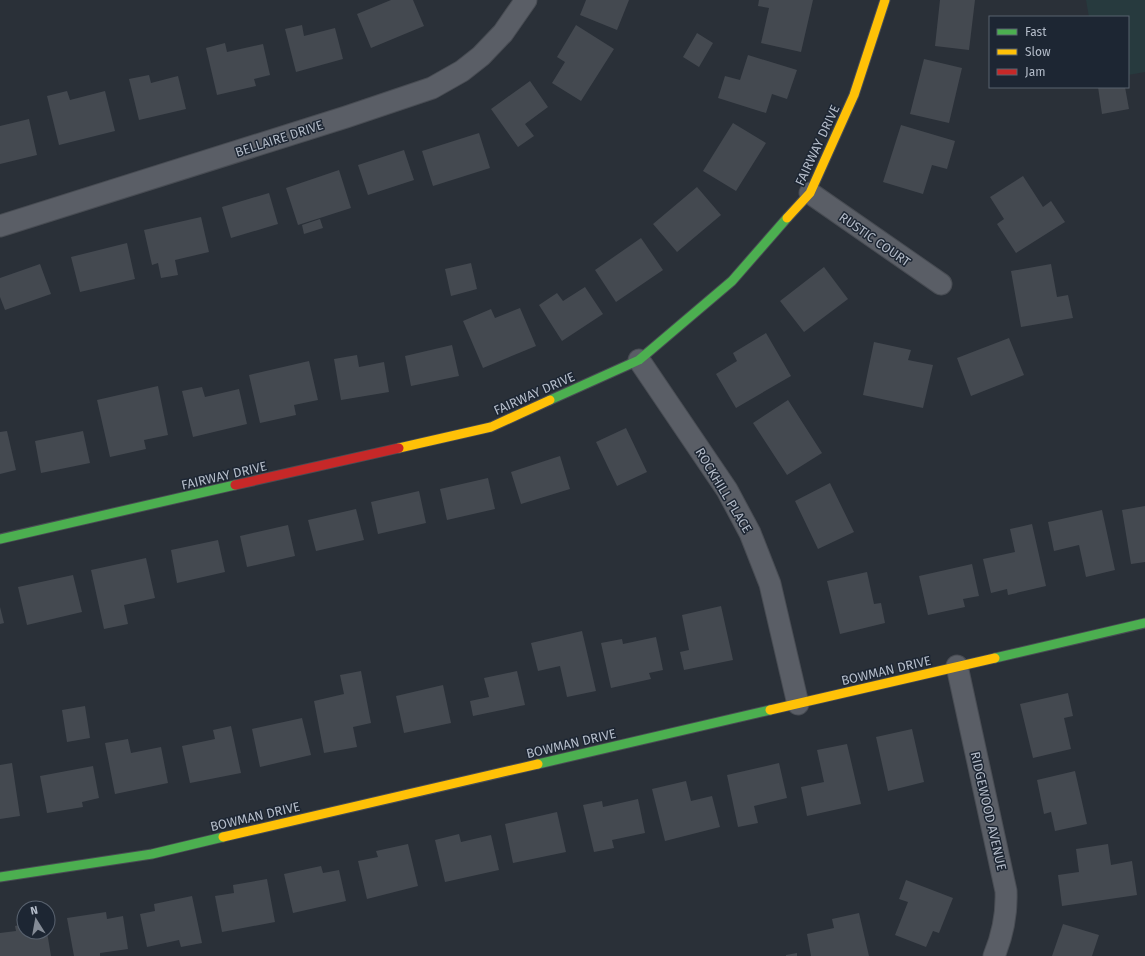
<svg xmlns="http://www.w3.org/2000/svg" width="1145" height="956" font-family="'Fira Sans',sans-serif">
<style>
.green{fill:#273a3e}
.building{fill:#444950}
.lines{fill:none;stroke-linecap:round;stroke-linejoin:round}
.street-casing{stroke:#484c53;stroke-width:23}
.fast-casing{stroke:#484c53;stroke-width:11}
.slow-casing{stroke:#484c53;stroke-width:11}
.jam-casing{stroke:#484c53;stroke-width:11}
.street{stroke:#5a5e66;stroke-width:21}
.fast{stroke:#4caf50;stroke-width:9}
.slow{stroke:#ffc107;stroke-width:9}
.jam{stroke:#c62828;stroke-width:9}
.labels{text-anchor:middle;stroke-width:3;stroke-linejoin:round;paint-order:stroke}
.street-label{font-size:13px;fill:#b4bcc9;stroke:#1d2633}
</style>
<rect width="100%" height="100%" fill="#2a3038"/>
<path class="green" d="M1086 0H1145V72L1128 75V17H1089Z"/>
<path class="building" d="M391 0H413L424 26 371 48 357 14Z
M586 0H629L617 30 580 15Z
M759 0H813L801 52 761 43 769 8 758 6Z
M940 0H975L969 50 935 46Z
M302 25 304 36 335 28 343 59 296 72 285 29Z
M576 25 614 49 581 101 552 83 565 62 557 57Z
M697 33 713 43 699 67 683 57Z
M225 43 227 52 263 44 270 75 254 79 256 86 217 95 206 48Z
M748 55 797 70 787 99 772 94 766 113 718 98 725 76 740 80Z
M924 59 962 68 949 123 910 114Z
M149 75 151 83 178 76 186 109 139 120 129 79Z
M530 81 548 107 525 124 534 136 518 147 491 109Z
M1098 87H1125L1129 109 1102 114Z
M67 91 70 100 105 91 115 131 59 145 47 96Z
M29 119 37 155 0 164V126Z
M733 123 766 143 736 191 703 171Z
M901 125 955 141 947 169 932 165 923 194 883 182Z
M479 133 490 168 433 186 422 151Z
M404 150 414 180 368 195 358 165Z
M339 170 351 208 298 225 286 188Z
M1023 176 1043 207 1051 201 1065 222 1016 253 997 224 1004 219 990 197Z
M697 187 721 215 677 252 653 224Z
M269 193 278 224 231 238 222 207Z
M201 217 209 252 175 260 178 275 161 278 158 263 152 265 144 230Z
M320 219 323 228 304 234 302 225Z
M641 238 663 270 616 302 595 270Z
M127 243 135 279 80 292 71 257Z
M471 263 477 289 451 296 445 269Z
M40 264 51 294 5 310 0 297V278Z
M1051 264 1057 297 1068 295 1073 318 1021 327 1011 271Z
M824 267 848 299 804 332 780 301Z
M585 287 603 314 562 341 539 305 557 293 563 301Z
M520 308 536 346 483 368 463 321 491 309 495 318Z
M766 333 791 376 736 408 716 374 737 361 733 353Z
M1009 338 1024 375 971 396 957 358Z
M874 342 911 350 908 360 933 365 923 408 863 395Z
M452 345 459 376 411 386 405 356Z
M357 355 359 367 384 362 389 392 341 400 334 359Z
M309 361 318 400 294 405 296 415 260 423 249 375Z
M158 386 168 435 144 440 146 449 110 457 97 400Z
M202 387 205 397 239 389 247 424 193 437 182 391Z
M788 400 822 453 787 475 753 423Z
M626 428 647 472 617 486 596 442Z
M7 431 16 470 0 474V432Z
M83 431 90 463 41 473 35 441Z
M560 456 570 489 521 504 511 472Z
M488 478 495 509 447 520 440 489Z
M830 483 854 532 818 549 795 501Z
M419 491 426 523 378 534 371 502Z
M1145 506V562L1131 564 1122 510Z
M356 509 364 540 316 551 308 520Z
M1102 510 1115 570 1086 577 1079 545 1054 551 1048 522Z
M1032 524 1046 586 1008 595 1007 589 991 593 983 559 1015 552 1010 529Z
M288 525 295 556 247 567 240 536Z
M218 540 225 572 177 583 171 550Z
M146 558 155 598 124 605 128 624 104 629 91 570Z
M972 564 979 596 963 599 965 607 928 615 919 576Z
M867 572 874 604 881 603 885 623 840 634 827 581Z
M73 575 82 612 27 625 18 587Z
M721 606 733 660 684 670 680 652 689 650 682 615Z
M0 607 4 623 0 624Z
M582 631 596 691 567 697 560 666 538 671 531 643Z
M656 637 663 670 649 673 651 679 611 688 601 643 622 639 623 644Z
M361 671 371 723 353 727 357 747 324 753 314 701 344 694 340 675Z
M517 671 525 705 473 716 470 701 489 697 484 678Z
M443 685 451 723 404 733 396 696Z
M1068 693 1073 716 1064 718 1071 749 1033 758 1020 704Z
M85 706 90 738 67 742 62 710Z
M302 718 311 755 260 767 252 729Z
M231 726 241 773 190 783 182 746 215 739 213 730Z
M912 729 924 782 888 791 876 737Z
M128 739 131 753 161 747 168 783 115 794 105 743Z
M847 744 861 804 807 816 801 787 824 782 817 750Z
M12 763 20 816 0 819V765Z
M779 763 787 798 754 806 758 823 738 827 727 775Z
M93 766 99 798 82 802 83 807 47 813 40 776Z
M1075 771 1087 824 1055 831 1051 812 1044 814 1037 780Z
M686 781 691 801 712 796 720 827 665 841 652 789Z
M638 799 645 833 612 840 614 848 594 852 583 805 602 801 603 807Z
M557 812 566 852 513 863 505 824Z
M459 834 461 842 491 835 499 870 445 882 435 840Z
M408 844 418 886 367 899 358 861 378 857 376 851Z
M1108 844 1111 865 1132 861 1137 895 1062 906 1058 875 1079 872 1076 849Z
M321 866 323 873 339 870 346 901 293 913 284 874Z
M267 879 275 922 222 932 215 896 234 893 233 885Z
M906 880 953 898 939 933 933 931 926 947 895 935 908 902 899 899Z
M192 896 202 943 181 947 179 940 147 947 140 914 155 911 154 904Z
M106 912 107 919 123 916 128 949 100 953V956H74L67 918Z
M859 913 869 956H811L807 934 834 928 832 919Z
M24 924V932H47L51 956H0V933L16 931 15 926Z
M1063 924 1099 935 1092 956H1052Z
M797 953V956H786V955Z"/>
<g class="lines">
<g class="street-casing">
<path id="street" d="M810 193 941 284
M0 226 346 117 432 88 462 71 481 56 503 33 526 0
M639 360 727 490 750 533 770 584 798 704
M957 666 1006 891C1007 915 1003 934 994 956"/>
</g>
<g class="fast-casing">
<path id="fast" d="M550 400 639 360 732 281 787 218
M0 539 235 485
M995 658 1145 623
M538 764 770 710
M0 877 152 854 223 837"/>
</g>
<g class="slow-casing">
<path id="slow" d="M787 218 810 193 854 95 885 0
M399 448 491 427 550 400
M770 710 995 658
M223 837 538 764"/>
</g>
<g class="jam-casing">
<path id="jam" d="M235 485 399 448"/>
</g>
<use href="#street" class="street"/>
<use href="#fast" class="fast"/>
<use href="#slow" class="slow"/>
<use href="#jam" class="jam"/>
</g>
<g class="labels">
<g class="street-label">
<text transform="translate(279 138) rotate(-18)" y="5">BELLAIRE DRIVE</text>
<text transform="translate(817 145) rotate(-65)" y="5">FAIRWAY DRIVE</text>
<text transform="translate(875 239) rotate(35)" y="5">RUSTIC COURT</text>
<text transform="translate(534 393) rotate(-24)" y="5">FAIRWAY DRIVE</text>
<text transform="translate(224 475) rotate(-13)" y="5">FAIRWAY DRIVE</text>
<text transform="translate(724 490) rotate(59)" y="5">ROCKHILL PLACE</text>
<text transform="translate(886 670) rotate(-13)" y="5">BOWMAN DRIVE</text>
<text transform="translate(571 743) rotate(-13)" y="5">BOWMAN DRIVE</text>
<text transform="translate(989 811) rotate(77)" y="5">RIDGEWOOD AVENUE</text>
<text transform="translate(255 816) rotate(-13)" y="5">BOWMAN DRIVE</text>
</g>
</g>
<rect x="989" y="16" width="140" height="72" fill="#1d2633" stroke="#59626f"/>
<rect x="997" y="29" width="20" height="6" fill="#4caf50" stroke="#59626f"/>
<text x="1025" y="36" font-size="12" fill="#b4bcc9">Fast</text>
<rect x="997" y="49" width="20" height="6" fill="#ffc107" stroke="#59626f"/>
<text x="1025" y="56" font-size="12" fill="#b4bcc9">Slow</text>
<rect x="997" y="69" width="20" height="6" fill="#c62828" stroke="#59626f"/>
<text x="1025" y="76" font-size="12" fill="#b4bcc9">Jam</text>
<g transform="translate(36 920) rotate(349)"><circle r="19" fill="#1d2633" stroke="#59626f"/>
<path d="M0-3L7 15L0 10L-7 15Z" fill="#848b96"/>
<text y="-6" font-size="11" font-weight="bold" text-anchor="middle" fill="#b4bcc9">N</text>
</g>
</svg>
